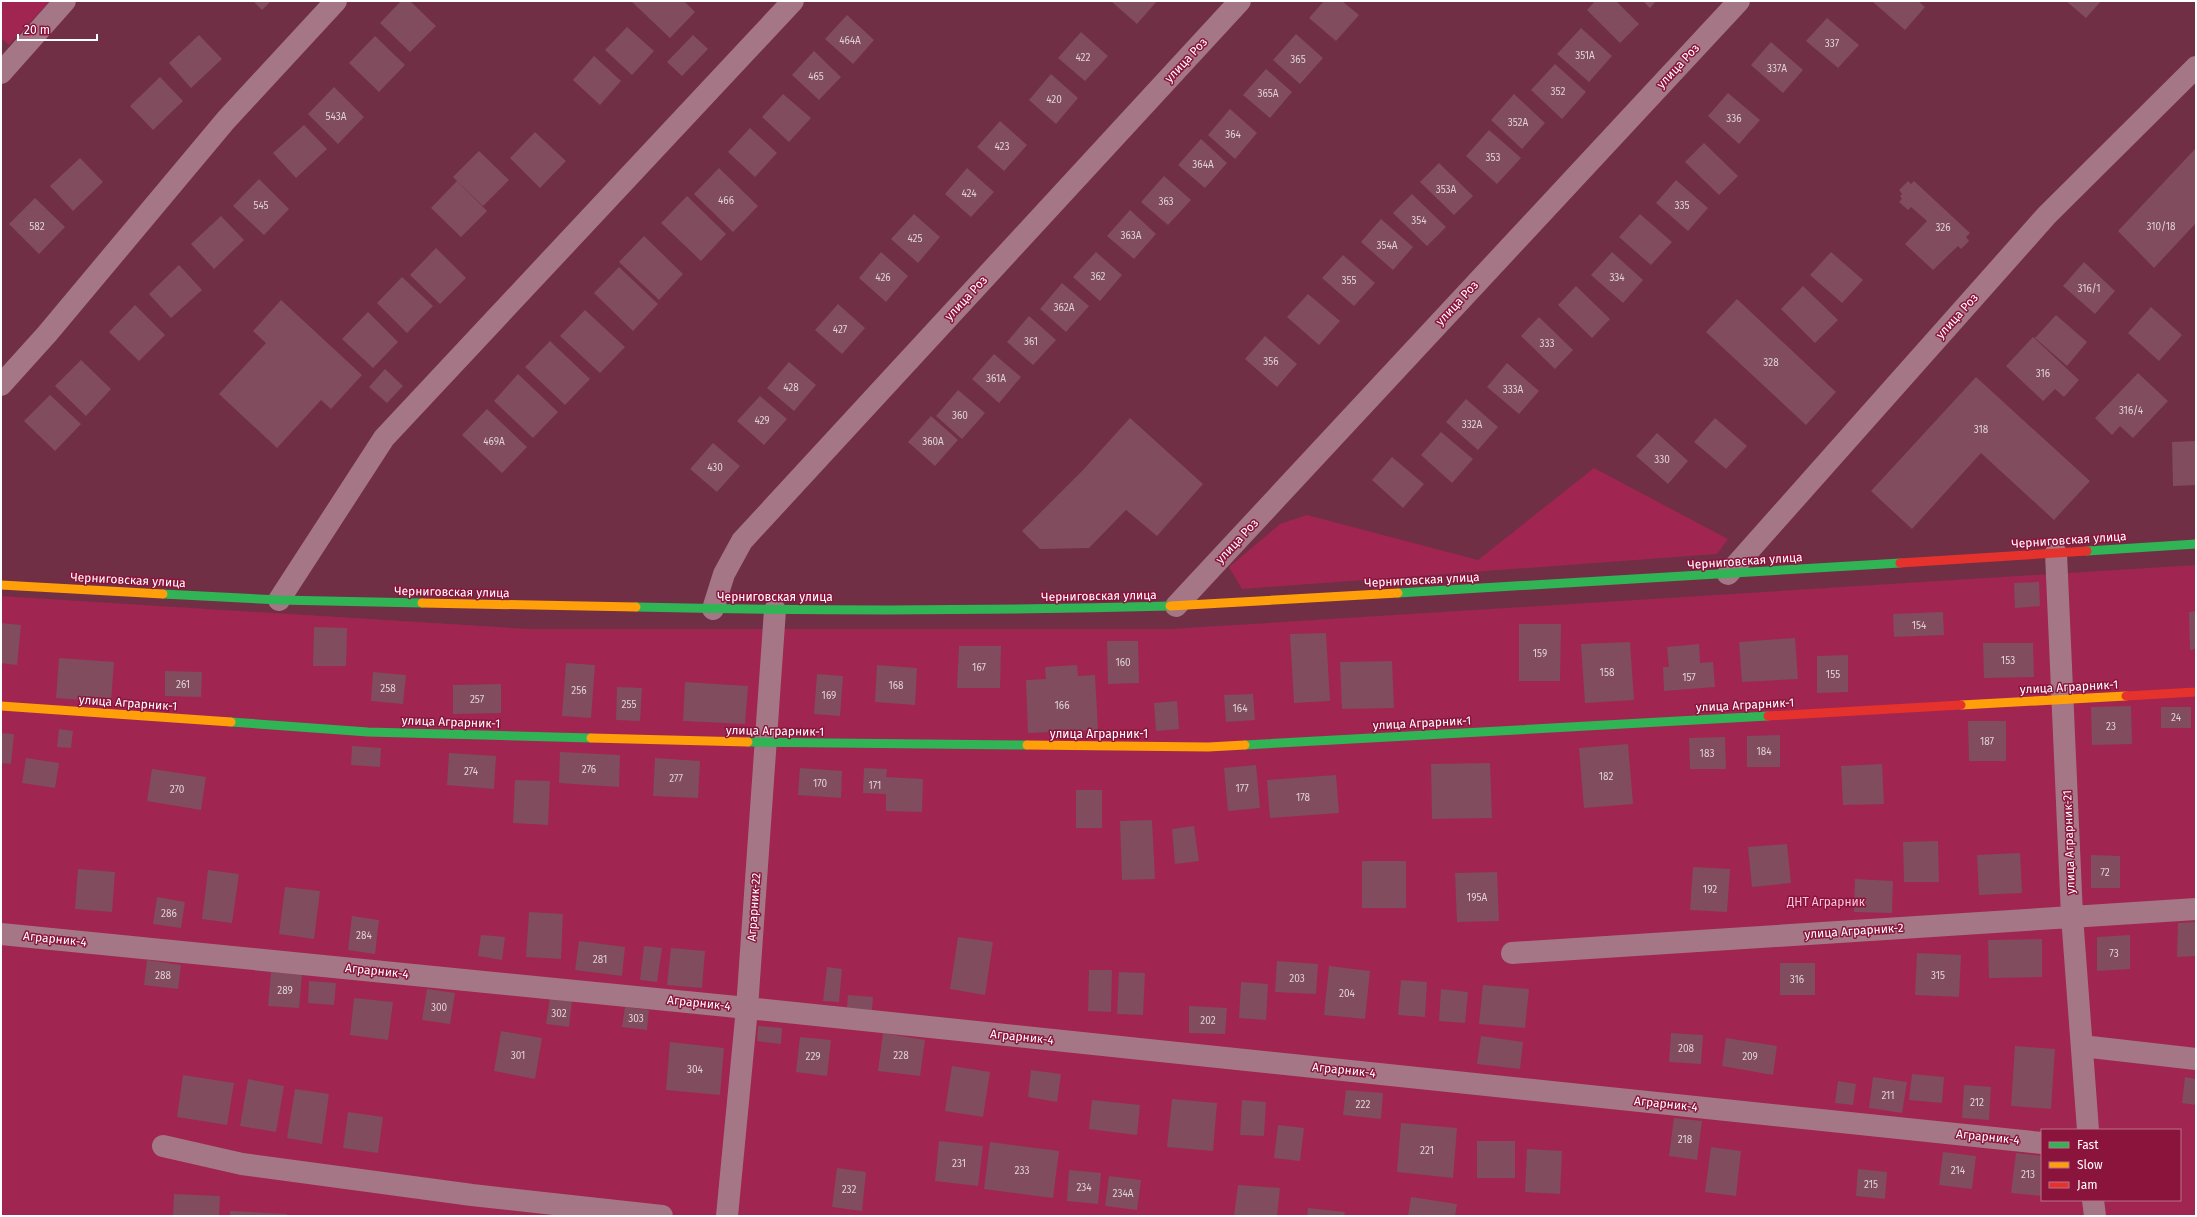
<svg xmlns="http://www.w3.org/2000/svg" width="2197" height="1217" font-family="'Fira Sans',sans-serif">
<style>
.green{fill:#a02551;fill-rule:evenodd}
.building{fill:#804c5e}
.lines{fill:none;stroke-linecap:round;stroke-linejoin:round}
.street{stroke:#a57686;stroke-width:22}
.fast{stroke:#30b455;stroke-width:9}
.slow{stroke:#ff9f0a;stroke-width:9}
.jam{stroke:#e5322d;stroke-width:9}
.labels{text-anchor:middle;stroke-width:3;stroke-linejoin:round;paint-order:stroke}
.number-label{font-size:10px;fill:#dfd2d7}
.street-label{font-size:12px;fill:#fff;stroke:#8b143d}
.park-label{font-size:12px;fill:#fbc3d7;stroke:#8b143d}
</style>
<rect width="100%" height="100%" fill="#702f45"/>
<path class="green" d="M1 1H50L9 45 1 38Z
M1594 468 1728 539 1717 554 1242 589 1229 567 1280 524 1307 515 1478 560Z
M2196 565V1216H1V596L530 629H1170ZM2042 1130H2180V1200H2042Z"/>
<path class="building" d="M253 1H271L262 10Z
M401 1H410L436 26 410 52 380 23Z
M631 1H684L695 12 670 38Z
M1111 1H1157L1137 24Z
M1324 1H1342L1359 15 1336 41 1309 18Z
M1595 1H1616L1639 24 1620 43 1587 10Z
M1643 1H1656L1650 8Z
M1875 1H1918L1925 7 1905 30 1873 2Z
M2066 1H2101L2086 18Z
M847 15 874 40 853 64 825 39Z
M1827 18 1859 45 1838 68 1806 41Z
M627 27 654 51 632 75 605 50Z
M1581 28 1612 56 1589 82 1557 54Z
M1081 32 1108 56 1085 81 1058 58Z
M1296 34 1323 58 1300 84 1273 60Z
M199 35 222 59 191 88 169 63Z
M693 35 708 49 682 76 667 62Z
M375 36 405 65 379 92 349 63Z
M1771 42 1803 70 1783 93 1751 65Z
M814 51 841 77 819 100 792 75Z
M594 56 621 81 600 105 573 80Z
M1555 64 1586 92 1562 119 1531 90Z
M1266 69 1292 92 1270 118 1243 95Z
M1051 74 1078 98 1056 124 1029 100Z
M160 77 183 101 153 130 130 106Z
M334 87 364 117 338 144 308 114Z
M1728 93 1760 120 1739 144 1708 116Z
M783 94 811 118 789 142 762 117Z
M1514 94 1545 123 1522 149 1491 120Z
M1230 109 1257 133 1235 159 1208 135Z
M1000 121 1027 145 1004 171 977 147Z
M304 125 327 149 296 178 273 153Z
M750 128 777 153 755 177 728 152Z
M1489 130 1521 158 1497 184 1466 156Z
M535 132 566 161 540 188 510 158Z
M1201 139 1227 163 1205 188 1178 165Z
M1704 143 1738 176 1719 195 1685 162Z
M2196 148V223L2154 268 2118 231Z
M479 151 509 180 483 206 453 177Z
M80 158 103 182 73 211 50 186Z
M1439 163 1473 196 1454 215 1420 182Z
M719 168 758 206 733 232 694 194Z
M967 168 994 192 971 217 945 194Z
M1164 176 1191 200 1168 225 1141 202Z
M259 179 289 209 264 235 233 206Z
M1676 180 1708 208 1688 231 1656 203Z
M457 181 487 211 461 237 431 208Z
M1908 181 1911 184 1914 181 1970 233 1966 237 1969 241 1961 249 1958 246 1933 270 1905 244 1927 221 1911 207 1908 210 1899 202 1902 199 1900 196 1902 194 1899 190Z
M1412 194 1446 227 1427 246 1393 213Z
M687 196 726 234 701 261 661 223Z
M35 198 65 227 39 254 9 224Z
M1130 210 1156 234 1134 259 1107 236Z
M914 214 940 237 918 263 891 239Z
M1640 214 1672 242 1651 265 1619 237Z
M221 216 244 240 214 269 191 244Z
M1381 219 1413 247 1393 270 1361 242Z
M644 236 683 274 659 300 619 262Z
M436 248 466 278 440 304 410 275Z
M881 252 908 276 886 302 859 278Z
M1096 252 1122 275 1100 301 1073 277Z
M1612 252 1643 280 1623 303 1591 275Z
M1831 252 1863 280 1842 303 1810 275Z
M1343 255 1375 283 1354 306 1322 278Z
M2084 262 2115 291 2095 314 2063 286Z
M179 265 202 290 171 318 149 294Z
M619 267 658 304 633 331 594 293Z
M402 277 433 306 407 333 377 303Z
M1062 283 1089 306 1066 332 1040 309Z
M1576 286 1610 319 1592 338 1558 305Z
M1803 286 1838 320 1815 343 1781 309Z
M1308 294 1340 321 1319 345 1287 317Z
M1737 299 1836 392 1806 425 1706 332Z
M281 300 362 375 331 409 321 400 277 448 219 394 266 343 253 331Z
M838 304 865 328 842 354 815 330Z
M135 305 165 335 139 361 109 332Z
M2151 307 2182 335 2159 361 2128 333Z
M585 310 625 347 600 373 560 336Z
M368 312 398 342 373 368 342 339Z
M2056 315 2087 342 2067 366 2035 338Z
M1029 316 1056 340 1033 365 1007 342Z
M1539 317 1573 350 1555 369 1521 336Z
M1265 336 1297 364 1277 387 1245 359Z
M2033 337 2079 380 2064 397 2055 389 2043 401 2006 366Z
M550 341 590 379 565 405 525 367Z
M994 354 1021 377 999 403 972 379Z
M81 360 111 389 86 416 55 386Z
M789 362 816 385 794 411 767 388Z
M1507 363 1539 391 1519 414 1487 387Z
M385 369 403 386 387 403 369 387Z
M2138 373 2168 401 2133 438 2120 426 2112 435 2095 418Z
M518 374 558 412 533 438 494 401Z
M1976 377 2090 481 2054 520 1981 453 1912 529 1871 491Z
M958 390 985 413 962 439 936 416Z
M50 395 81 424 55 451 24 421Z
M760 396 787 419 764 445 737 421Z
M1466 399 1498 427 1478 450 1446 422Z
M487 409 527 447 502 473 462 435Z
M931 416 958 440 935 466 908 442Z
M1130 418 1203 484 1157 536 1126 510 1089 548 1040 549 1022 531 1083 470Z
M1715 418 1747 446 1726 469 1694 442Z
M1441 432 1473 459 1452 483 1421 455Z
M1657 433 1688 461 1668 484 1636 456Z
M2196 441V485L2173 486 2172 442Z
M713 443 740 466 717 492 690 469Z
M1392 457 1424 484 1403 508 1372 480Z
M2039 582 2040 606 2015 608 2014 583Z
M2196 611V649L2190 650 2189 612Z
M1943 612 1944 635 1894 637 1893 614Z
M1 623 21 625 17 665 1 663Z
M1519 624H1561L1560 681H1519Z
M314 627 347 628 346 666H313Z
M1326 633 1330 701 1294 703 1290 634Z
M1795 638 1798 679 1742 682 1739 642Z
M1107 641H1138L1139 683 1108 684Z
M1630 642 1634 700 1585 703 1581 644Z
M1983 643H2033L2034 677 1984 678Z
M1699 644 1700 663 1713 662 1715 687 1664 691 1663 667H1669L1667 647Z
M959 646H1001L1000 688H957Z
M1848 655V692L1817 693V656Z
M59 658 114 662 111 702 56 698Z
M1392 661 1394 708 1342 709 1340 662Z
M566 663 595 665 591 718 562 716Z
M877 665 917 668 915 705 875 702Z
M1077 665 1078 676 1095 675 1098 730 1028 733 1026 680 1046 679 1045 667Z
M165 671 202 672 201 697 165 696Z
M373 672 406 675 403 704 371 701Z
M817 674 843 676 840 716 814 714Z
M685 682 748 686 745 724 683 721Z
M501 684V713L453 714V685Z
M617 687 642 688 640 721 616 720Z
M1253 694 1255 720 1226 722 1224 695Z
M1177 701 1179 729 1156 731 1154 703Z
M2131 706 2132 744 2092 745 2091 707Z
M2161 707H2191V728H2161Z
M1968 721H2006V761H1969Z
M59 729 73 731 71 748 57 747Z
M1 733 14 734 11 764 1 763Z
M1780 735V767H1747V736Z
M1725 737 1726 769H1690L1689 738Z
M1628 744 1633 804 1584 808 1579 748Z
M352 746 381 748 380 767 351 765Z
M560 752 620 755 619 787 559 783Z
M449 753 496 756 494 789 447 785Z
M26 758 59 763 55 788 22 783Z
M655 758 700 761 698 798 653 796Z
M1490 763 1492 818 1432 819 1431 764Z
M1882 764 1884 804 1843 805 1841 766Z
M1256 765 1260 808 1228 811 1224 768Z
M800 768 842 771 841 798 798 795Z
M864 768 887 769 886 777 923 779 922 812 886 811V794L863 793Z
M152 769 206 777 201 810 147 801Z
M1336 775 1339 813 1270 818 1267 780Z
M515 780 550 781 548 825 513 823Z
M1076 790H1102V828H1076Z
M1152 820 1155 879 1122 880 1120 821Z
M1194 826 1199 861 1175 864 1172 829Z
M1938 841 1939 882H1904L1903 842Z
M1787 844 1791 883 1752 887 1748 847Z
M2020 853 2022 893 1979 895 1977 855Z
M2091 855 2120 856V888H2091Z
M1362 861H1406V908H1362Z
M1693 867 1730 869 1727 912 1690 910Z
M78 869 115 872 112 912 75 909Z
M208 870 239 874 232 923 202 919Z
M1497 872 1499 921 1457 922 1455 873Z
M1855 879 1893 881 1892 913 1854 912Z
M285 887 320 891 314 939 279 934Z
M157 897 185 902 181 928 153 924Z
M529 912 563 914 561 959 526 957Z
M352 916 379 920 375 954 348 950Z
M2196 922V956L2177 957 2178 923Z
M481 935 505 937 502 960 478 956Z
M2130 935V969L2097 971V937Z
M958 937 993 942 985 995 950 989Z
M2042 939V977L1989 978 1988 940Z
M579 941 625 947 622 976 575 970Z
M644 946 662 948 657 982 640 980Z
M671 948 705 951 702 988 667 985Z
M1917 953 1961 955 1959 997 1915 995Z
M147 960 181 965 178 989 144 985Z
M1277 961 1318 964 1316 994 1275 992Z
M1780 963H1815V995H1780Z
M1329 966 1370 971 1365 1019 1324 1015Z
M827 967 842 969 839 1002 823 1001Z
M1089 970H1112L1111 1012 1088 1011Z
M271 972 302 974 299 1008 268 1006Z
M1119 972 1145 973 1143 1015 1117 1014Z
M1401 980 1427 982 1425 1017 1398 1015Z
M309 981 336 983 334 1005 308 1003Z
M1241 982 1268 984 1266 1020 1239 1018Z
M1483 985 1529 989 1525 1028 1479 1024Z
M427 989 455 993 450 1024 422 1020Z
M1441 989 1468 992 1465 1023 1439 1021Z
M848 995 873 997 872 1010 847 1008Z
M354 998 393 1002 388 1040 350 1035Z
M550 998 572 1001 569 1027 546 1024Z
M1189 1006 1227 1008 1225 1034 1189 1033Z
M625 1007 649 1010 647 1030 622 1027Z
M758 1026 782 1028 781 1044 757 1041Z
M501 1031 542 1038 535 1079 494 1071Z
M883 1033 925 1040 920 1076 878 1071Z
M1671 1033 1703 1035 1701 1064 1669 1062Z
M1481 1036 1523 1042 1520 1069 1477 1064Z
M800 1037 831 1040 827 1076 796 1072Z
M1726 1038 1777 1046 1773 1075 1722 1066Z
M670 1042 724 1048 720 1095 666 1090Z
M2015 1046 2055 1049 2051 1109 2011 1106Z
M952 1066 990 1072 983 1117 945 1111Z
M1031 1070 1061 1074 1057 1102 1028 1097Z
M1912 1074 1944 1077 1942 1103 1909 1100Z
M183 1075 234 1083 227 1125 177 1117Z
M1873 1077 1907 1082 1902 1113 1869 1108Z
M2185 1077 2196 1079V1105L2182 1103Z
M248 1079 284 1086 276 1132 240 1126Z
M1838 1081 1856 1084 1853 1105 1835 1103Z
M1964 1085 1991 1087 1989 1120 1962 1118Z
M295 1089 329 1094 322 1144 287 1138Z
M1346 1090 1383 1093 1381 1119 1343 1115Z
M1172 1099 1217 1103 1213 1151 1167 1147Z
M1092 1100 1140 1105 1137 1135 1089 1129Z
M1242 1100 1266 1102 1264 1136 1240 1135Z
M348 1112 383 1117 378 1153 343 1148Z
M1674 1118 1702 1121 1697 1160 1669 1156Z
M1401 1123 1457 1128 1453 1178 1397 1172Z
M1278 1125 1304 1128 1300 1161 1274 1158Z
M939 1141 983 1146 978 1186 935 1181Z
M1477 1141H1515V1178H1477Z
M990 1142 1059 1151 1053 1198 984 1189Z
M1711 1147 1741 1151 1736 1196 1705 1192Z
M1527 1149 1562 1151 1560 1194 1525 1192Z
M1943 1152 1976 1156 1972 1189 1939 1185Z
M2016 1153 2042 1156V1196L2011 1193Z
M837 1168 866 1172 862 1211 832 1207Z
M1858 1169 1887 1172 1885 1199 1856 1196Z
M1069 1170 1101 1173 1098 1204 1067 1201Z
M1109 1176 1141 1180 1137 1210 1105 1206Z
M1238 1185 1280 1188 1277 1216H1234Z
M174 1194 220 1196 219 1216H173Z
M1411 1197 1457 1204 1455 1216H1408Z
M1308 1208 1345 1212 1344 1216H1307Z
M230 1211 287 1214V1216H230Z"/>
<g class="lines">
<path class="street" d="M1 73 65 1
M1 385 47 334 226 120 336 1
M2056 553 2072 916 2088 1130
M1728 574 2047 215 2196 67
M279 600 384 438 793 1
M1176 606 1739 1
M713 609 724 574 742 541 1240 1
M1 934 747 1008 2042 1143
M1512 953 2196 909
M2082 1046 2196 1059
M163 1146 242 1164 472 1195 662 1216
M2093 1200 2095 1216
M727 1216 747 1008 775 610"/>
<path class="fast" d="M2087 551 2196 544
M1398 593 1900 563
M163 594 279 600 422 603
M636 607C814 611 992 611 1170 606
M231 722 368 732 591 738
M748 742 1027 745
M1245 745 1768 716"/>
<path class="slow" d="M1 585 163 594
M422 603 636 607
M1170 606 1398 593
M1961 705 2126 696
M1 706 231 722
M591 738 748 742
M1027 745 1208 747 1245 745"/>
<path class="jam" d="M1900 563 2087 551
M2126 696 2196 692
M1768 716 1961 705"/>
</g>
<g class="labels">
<g class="number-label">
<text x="850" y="44">464А</text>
<text x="1832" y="47">337</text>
<text x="1585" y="59">351А</text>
<text x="1083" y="61">422</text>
<text x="1298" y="63">365</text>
<text x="1777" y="72">337А</text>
<text x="816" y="80">465</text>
<text x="1558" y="95">352</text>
<text x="1268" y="97">365А</text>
<text x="1054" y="103">420</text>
<text x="336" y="120">543А</text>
<text x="1734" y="122">336</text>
<text x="1518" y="126">352А</text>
<text x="1233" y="138">364</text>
<text x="1002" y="150">423</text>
<text x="1493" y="161">353</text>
<text x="1203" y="168">364А</text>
<text x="1446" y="193">353А</text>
<text x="969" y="197">424</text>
<text x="726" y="204">466</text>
<text x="1166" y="205">363</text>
<text x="261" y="209">545</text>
<text x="1682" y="209">335</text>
<text x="1419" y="224">354</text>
<text x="37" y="230">582</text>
<text x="2161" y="230">310/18</text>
<text x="1943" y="231">326</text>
<text x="1131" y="239">363А</text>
<text x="915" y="242">425</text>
<text x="1387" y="249">354А</text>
<text x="1098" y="280">362</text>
<text x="883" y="281">426</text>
<text x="1617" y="281">334</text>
<text x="1349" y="284">355</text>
<text x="2089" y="292">316/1</text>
<text x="1064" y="311">362А</text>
<text x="840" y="333">427</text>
<text x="1031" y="345">361</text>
<text x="1547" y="347">333</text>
<text x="1271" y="365">356</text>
<text x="1771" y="366">328</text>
<text x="2043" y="377">316</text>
<text x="996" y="382">361А</text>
<text x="791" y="391">428</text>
<text x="1513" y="393">333А</text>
<text x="2131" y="414">316/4</text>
<text x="960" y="419">360</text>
<text x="762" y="424">429</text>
<text x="1472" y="428">332А</text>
<text x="1981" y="433">318</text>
<text x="494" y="445">469А</text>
<text x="933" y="445">360А</text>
<text x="1662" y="463">330</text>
<text x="715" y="471">430</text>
<text x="1919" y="629">154</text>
<text x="1540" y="657">159</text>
<text x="2008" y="664">153</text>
<text x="1123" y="666">160</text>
<text x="979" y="671">167</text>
<text x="1607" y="676">158</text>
<text x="1833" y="678">155</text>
<text x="1689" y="681">157</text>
<text x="183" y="688">261</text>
<text x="896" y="689">168</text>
<text x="388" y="692">258</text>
<text x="579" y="694">256</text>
<text x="829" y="699">169</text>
<text x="477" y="703">257</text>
<text x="629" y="708">255</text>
<text x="1062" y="709">166</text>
<text x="1240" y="712">164</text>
<text x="2176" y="721">24</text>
<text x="2111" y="730">23</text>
<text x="1987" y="745">187</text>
<text x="1764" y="755">184</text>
<text x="1707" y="757">183</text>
<text x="589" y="773">276</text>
<text x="471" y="775">274</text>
<text x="1606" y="780">182</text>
<text x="676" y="782">277</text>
<text x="820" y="787">170</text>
<text x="875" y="789">171</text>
<text x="1242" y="792">177</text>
<text x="177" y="793">270</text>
<text x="1303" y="801">178</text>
<text x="2105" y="876">72</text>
<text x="1710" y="893">192</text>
<text x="1477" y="901">195А</text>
<text x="169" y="917">286</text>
<text x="364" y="939">284</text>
<text x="2114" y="957">73</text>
<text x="600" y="963">281</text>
<text x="163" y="979">288</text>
<text x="1938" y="979">315</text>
<text x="1297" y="982">203</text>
<text x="1797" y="983">316</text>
<text x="285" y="994">289</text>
<text x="1347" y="997">204</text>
<text x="439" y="1011">300</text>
<text x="559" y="1017">302</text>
<text x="636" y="1022">303</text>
<text x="1208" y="1024">202</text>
<text x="1686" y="1052">208</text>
<text x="518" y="1059">301</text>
<text x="901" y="1059">228</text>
<text x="813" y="1060">229</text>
<text x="1750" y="1060">209</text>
<text x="695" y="1073">304</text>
<text x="1888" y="1099">211</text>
<text x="1977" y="1106">212</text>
<text x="1363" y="1108">222</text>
<text x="1685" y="1143">218</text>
<text x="1427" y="1154">221</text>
<text x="959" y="1167">231</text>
<text x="1022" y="1174">233</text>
<text x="1958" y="1174">214</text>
<text x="2028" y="1178">213</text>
<text x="1871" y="1188">215</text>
<text x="1084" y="1191">234</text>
<text x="849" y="1193">232</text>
<text x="1123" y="1197">234А</text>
</g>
<g class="street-label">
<text transform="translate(1186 60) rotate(-47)" y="4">улица Роз</text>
<text transform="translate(1678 66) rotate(-47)" y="4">улица Роз</text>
<text transform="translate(966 298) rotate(-47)" y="4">улица Роз</text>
<text transform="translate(1457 303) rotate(-47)" y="4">улица Роз</text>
<text transform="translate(1957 316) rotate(-48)" y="4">улица Роз</text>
<text transform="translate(2069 540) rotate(-4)" y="4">Черниговская улица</text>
<text transform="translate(1237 541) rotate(-47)" y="4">улица Роз</text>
<text transform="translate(1745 561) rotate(-4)" y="4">Черниговская улица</text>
<text transform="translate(128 580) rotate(3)" y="4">Черниговская улица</text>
<text transform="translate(1422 580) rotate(-3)" y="4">Черниговская улица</text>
<text transform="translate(452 592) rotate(1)" y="4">Черниговская улица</text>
<text transform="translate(1099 596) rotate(-1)" y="4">Черниговская улица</text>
<text x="775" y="601">Черниговская улица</text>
<text transform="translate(2069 687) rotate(-3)" y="4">улица Аграрник-1</text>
<text transform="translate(128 703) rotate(4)" y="4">улица Аграрник-1</text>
<text transform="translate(1745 705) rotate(-3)" y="4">улица Аграрник-1</text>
<text transform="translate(451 722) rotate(2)" y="4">улица Аграрник-1</text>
<text transform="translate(1422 723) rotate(-3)" y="4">улица Аграрник-1</text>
<text transform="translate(775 731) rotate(1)" y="4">улица Аграрник-1</text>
<text x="1099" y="738">улица Аграрник-1</text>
<text transform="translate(2069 842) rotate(-92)" y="4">улица Аграрник-21</text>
<text transform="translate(754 907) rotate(-86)" y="4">Аграрник-22</text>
<text transform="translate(1854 931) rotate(-4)" y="4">улица Аграрник-2</text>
<text transform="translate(55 939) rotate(6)" y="4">Аграрник-4</text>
<text transform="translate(377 971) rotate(6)" y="4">Аграрник-4</text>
<text transform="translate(699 1003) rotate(6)" y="4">Аграрник-4</text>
<text transform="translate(1022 1037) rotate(6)" y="4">Аграрник-4</text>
<text transform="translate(1344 1070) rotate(6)" y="4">Аграрник-4</text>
<text transform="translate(1666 1104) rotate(6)" y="4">Аграрник-4</text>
<text transform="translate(1988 1137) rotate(6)" y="4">Аграрник-4</text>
</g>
<g class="park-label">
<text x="1826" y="906">ДНТ Аграрник</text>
</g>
</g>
<rect width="2197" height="1217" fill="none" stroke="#ffffff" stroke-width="4"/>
<rect x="2041" y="1129" width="140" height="72" fill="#8b143d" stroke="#b9728b"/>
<rect x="2049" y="1142" width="20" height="6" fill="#30b455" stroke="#b9728b"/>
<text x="2077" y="1149" font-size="12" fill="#ffffff">Fast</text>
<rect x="2049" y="1162" width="20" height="6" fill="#ff9f0a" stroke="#b9728b"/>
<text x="2077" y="1169" font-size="12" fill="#ffffff">Slow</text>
<rect x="2049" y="1182" width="20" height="6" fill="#e5322d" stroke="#b9728b"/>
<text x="2077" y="1189" font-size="12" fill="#ffffff">Jam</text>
<path d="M18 34v6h79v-6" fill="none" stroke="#ffffff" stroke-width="2"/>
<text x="24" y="34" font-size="12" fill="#ffffff" stroke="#8b143d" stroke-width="3" paint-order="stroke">20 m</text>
</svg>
